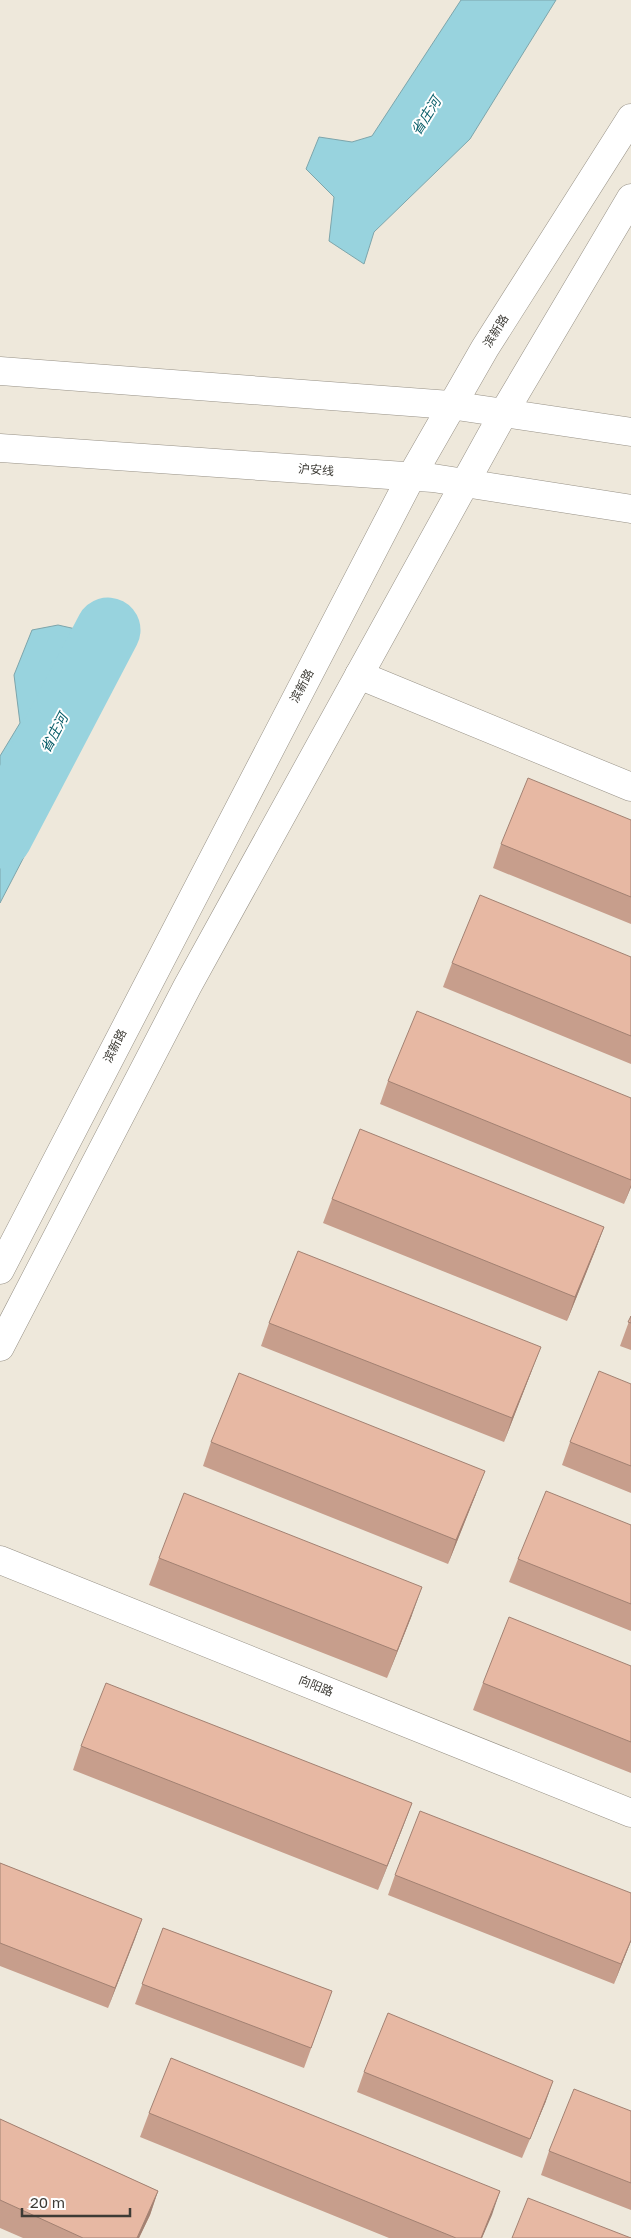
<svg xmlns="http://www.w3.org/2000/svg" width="631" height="2238" font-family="'Golos Text','Noto Sans SC',sans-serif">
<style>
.water{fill:#98d3de;stroke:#7da5ab}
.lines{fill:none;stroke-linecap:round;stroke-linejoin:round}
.river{stroke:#98d3de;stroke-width:65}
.street-casing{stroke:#979186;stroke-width:29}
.secondary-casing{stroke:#979186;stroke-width:29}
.highway-casing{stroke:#979186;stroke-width:29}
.street{stroke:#fff;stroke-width:28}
.secondary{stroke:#fff;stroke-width:28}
.highway{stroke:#fff;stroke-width:28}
.wall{fill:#c79e8c}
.shaded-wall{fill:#a28172}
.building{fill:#e7b8a3;stroke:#a28172}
.labels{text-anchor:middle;stroke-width:4;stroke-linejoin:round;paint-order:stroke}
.street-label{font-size:12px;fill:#3d3b35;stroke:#fff}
.water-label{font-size:14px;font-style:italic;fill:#0a5f6a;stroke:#fff}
</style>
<rect width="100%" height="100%" fill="#eee8db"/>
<path class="water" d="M461 0H556L470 139 374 232 364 264 329 241 334 197 306 169 319 137 352 142 372 136Z
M58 625 98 634 119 674 0 903V756L20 723 14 675 32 630Z"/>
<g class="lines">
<path class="river" d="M0 836 108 630"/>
<g class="street-casing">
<path id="street" d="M359 675 631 787"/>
</g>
<g class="secondary-casing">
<path id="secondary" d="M0 1270 411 477 485 348 631 118
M0 1347 187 987 503 414 631 198
M0 1560 631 1813"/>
</g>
<g class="highway-casing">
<path id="highway" d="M0 371 450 405 631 432
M0 448 433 478 631 509"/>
</g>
<use href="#street" class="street"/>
<use href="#secondary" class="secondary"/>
<use href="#highway" class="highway"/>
</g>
<path class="wall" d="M631 820V924L493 868 501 844Z
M631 957V1064L443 987 452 963Z
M388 1081 631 1098V1187L624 1204 380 1104Z
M332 1199 604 1227 595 1251 567 1321 323 1223Z
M631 1316V1350L620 1346Z
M269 1323 532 1370 504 1442 261 1346Z
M631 1384V1493L562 1465 570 1442Z
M211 1442 476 1494 448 1564 203 1466Z
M631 1525V1631L509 1582 518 1559Z
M159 1558 412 1615 387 1678 149 1585Z
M631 1666V1773L473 1710 483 1683Z
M81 1746 412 1803 378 1890 73 1770Z
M0 1863 142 1919 108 2008 0 1966Z
M395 1875 631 1893V1941L614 1984 388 1895Z
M163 1928 332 1991 304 2068 135 2004Z
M364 2072 546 2101 522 2158 357 2092Z
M631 2111V2210L541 2175 549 2151Z
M149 2113 500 2191 482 2238H389L140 2137Z
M0 2119 158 2191 150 2215 139 2238H23L0 2228Z"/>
<path class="shaded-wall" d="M631 1185V1187L624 1204Z
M604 1227 595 1251 567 1321 575 1297Z
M541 1347 532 1370 504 1442 512 1418Z
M485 1471 476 1494 448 1564 456 1540Z
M422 1587 412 1615 387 1678 397 1651Z
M412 1803 403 1827 378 1890 387 1866Z
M142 1919 135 1939 108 2008 115 1988Z
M631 1940V1941L614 1984 621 1964Z
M553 2081 546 2101 522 2158 530 2139Z
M158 2191 150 2215 139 2238H137Z
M500 2191 492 2215 482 2238H481Z"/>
<path class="building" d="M528 778 631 820V897L501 844Z
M480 895 631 957V1036L452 963Z
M417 1011 631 1098V1180L388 1081Z
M360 1129 604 1227 575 1297 332 1199Z
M298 1251 541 1347 512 1418 269 1323Z
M631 1316V1323L628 1322Z
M599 1371 631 1384V1466L570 1442Z
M239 1373 485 1471 456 1540 211 1442Z
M546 1491 631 1525V1604L518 1559Z
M184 1493 422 1587 397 1651 159 1558Z
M509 1617 631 1666V1742L483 1683Z
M106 1683 412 1803 387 1866 81 1746Z
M420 1811 631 1893V1940L621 1964 395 1875Z
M0 1863 142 1919 115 1988 0 1943Z
M163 1928 332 1991 311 2048 142 1984Z
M388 2013 553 2081 530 2139 364 2072Z
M171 2058 500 2191 481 2238H456L149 2113Z
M574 2089 631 2111V2183L549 2151Z
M0 2119 158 2191 137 2238H83L0 2200Z
M528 2198 631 2238H512Z"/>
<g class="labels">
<g class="street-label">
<text transform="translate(496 331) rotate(-58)" y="4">滨新路</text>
<text transform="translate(316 470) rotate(4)" y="4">沪安线</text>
<text transform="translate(302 686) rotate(-62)" y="4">滨新路</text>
<text transform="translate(115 1046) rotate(-63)" y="4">滨新路</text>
<text transform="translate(316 1686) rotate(22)" y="4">向阳路</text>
</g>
<g class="water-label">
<text transform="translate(426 116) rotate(-58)" y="5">省庄河</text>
<text transform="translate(54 733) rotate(-62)" y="5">省庄河</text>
</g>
</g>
<path d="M22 2208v8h108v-8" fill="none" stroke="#3d3b35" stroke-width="2.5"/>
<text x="30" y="2208" font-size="15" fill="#3d3b35" stroke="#ffffff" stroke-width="4" paint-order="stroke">20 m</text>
</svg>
